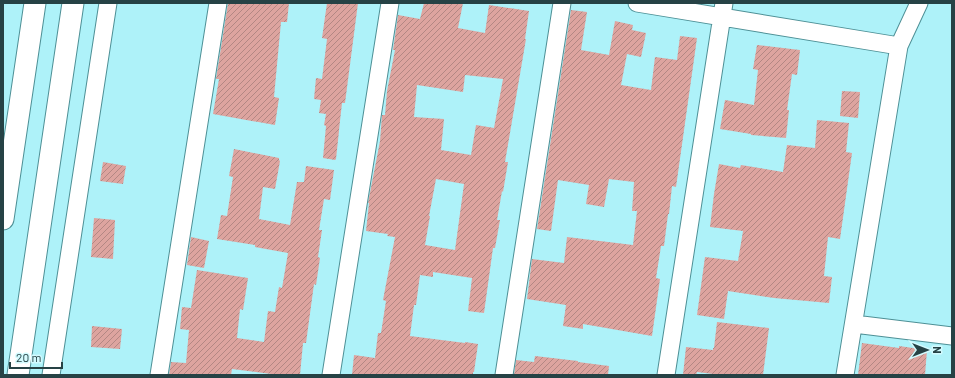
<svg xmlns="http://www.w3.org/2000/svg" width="955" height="378" font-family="Barlow,sans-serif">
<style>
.building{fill:url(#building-hatch);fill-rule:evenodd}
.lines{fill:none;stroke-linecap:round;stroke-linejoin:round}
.minor-casing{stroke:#4e9096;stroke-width:19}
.major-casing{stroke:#4e9096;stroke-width:23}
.minor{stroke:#fff;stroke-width:17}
.major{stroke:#fff;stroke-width:21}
</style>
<defs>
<pattern id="building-hatch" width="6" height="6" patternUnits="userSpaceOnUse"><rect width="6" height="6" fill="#dda49f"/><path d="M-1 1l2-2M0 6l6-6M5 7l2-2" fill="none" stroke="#b38783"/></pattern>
</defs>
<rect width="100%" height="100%" fill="#aef2f9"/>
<path class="building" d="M228 3H289L287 22H281L274 97 279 98 275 125 213 114 219 79H216Z
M327 3H358L345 103H342L339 130V131L336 159 335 160 323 158 326 126 324 125 326 114 319 113 321 100 314 99 316 78 322 79 327 39 322 38Z
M424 3H463L458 28 485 33 489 5 529 11 525 39H526L505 162H508L503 192 502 191 497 220H500L495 248H493L484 313 468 311 472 278 433 272V277L420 275 416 305H414L410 336 465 343V342L478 344 474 372H473V375H352L354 355 375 358 378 333H381L386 301 383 300 395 237 387 236 388 234 366 231 369 203H368L380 141 382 115H385L387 91 395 50H393L398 15 420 19ZM465 75 503 79 494 128 476 125 471 155 441 150 444 119 414 117 417 85 463 92ZM436 179 464 184 455 250 425 245 430 216H429Z
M571 10 587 12 581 50 609 55 615 21 633 25 632 30 646 33 641 57 627 54 621 85 651 90 655 57 677 60 680 36 697 38 676 187 672 186 669 214H668L664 246H661L656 278 660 279 652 336 583 324V329L563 326 566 305 527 299 532 259 564 263 567 237 633 245 637 211H632L634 182 609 179 604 207 586 204 589 185 558 180 551 231 537 229Z
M757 45 800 50 797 75 792 74 787 110H789L786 138 751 135V134L720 129 725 100 754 105 758 70 753 69Z
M842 91 860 92 858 118 840 116Z
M817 120 849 123 846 152 852 153 840 239 828 237 824 276 832 277 829 303 774 298 728 291 724 319 697 315 705 257 738 261 743 231 710 227 714 194 719 164 740 168 741 165 783 172 787 145 815 148Z
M234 149 279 158V160L280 161 275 189 263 187 259 219 290 225 297 182H304L306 166 334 170 330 200 324 199 319 230H322L318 257 320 258 316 285 314 284 306 343H303L300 375H279L232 369 231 375H169L171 362 186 363 189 330 180 329 182 307 191 308 197 270 248 278 243 310 240 309 237 338 264 342 268 311 275 312 279 287 282 288 288 253 255 247V245L217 239 221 215 227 216 233 177 229 176Z
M103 162 126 166 123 184 100 181Z
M94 218 115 220 113 259 91 257Z
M191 237 209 241 204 268 187 265Z
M717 322 769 328 763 375H721L697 372 696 375H683L686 347 713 350V348H714Z
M92 326 122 329 120 349 91 347Z
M862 343 899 348V346L927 350 925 375H858Z
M535 356 578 361V362L609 366 608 375H514L516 360 534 362Z"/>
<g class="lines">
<g class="minor-casing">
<path id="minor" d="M637 3 899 46
M854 324 952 336
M51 375 108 3
M159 375 218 3
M331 375 390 3
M504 375 562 3
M666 375 724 3
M845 375 899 46 919 3"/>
</g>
<g class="major-casing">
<path id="major" d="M3 219 35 3
M18 375 73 3"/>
</g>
<use href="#minor" class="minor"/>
<use href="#major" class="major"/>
</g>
<rect width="955" height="378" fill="none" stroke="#264245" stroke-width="8"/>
<g transform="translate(927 350) rotate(90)" stroke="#d2fafe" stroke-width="3" paint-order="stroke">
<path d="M0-3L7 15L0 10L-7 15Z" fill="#264245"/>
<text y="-6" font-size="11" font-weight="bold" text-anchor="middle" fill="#264245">N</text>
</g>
<path d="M10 362v6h52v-6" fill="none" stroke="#264245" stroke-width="2"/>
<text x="16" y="362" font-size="12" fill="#264245" stroke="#d2fafe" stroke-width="3" paint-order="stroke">20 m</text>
</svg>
